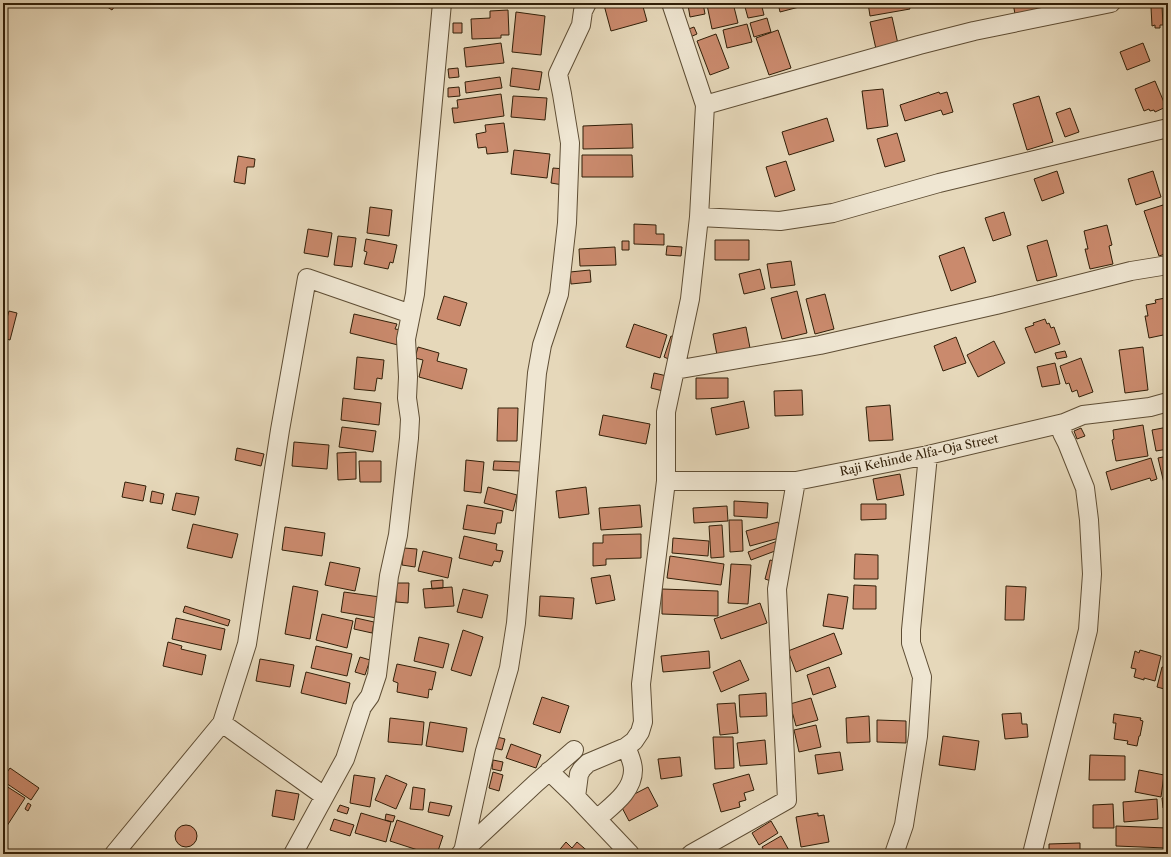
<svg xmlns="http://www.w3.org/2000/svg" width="1171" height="857" font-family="'Libre Caslon Text',serif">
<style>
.building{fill:#ca8a6d;stroke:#311f08}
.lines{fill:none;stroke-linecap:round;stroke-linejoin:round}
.minor-casing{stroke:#5e4d34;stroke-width:20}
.minor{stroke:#efe6d2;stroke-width:18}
.labels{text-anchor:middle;stroke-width:3;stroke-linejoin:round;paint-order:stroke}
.street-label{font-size:12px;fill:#311f08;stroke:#efe6d2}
</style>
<rect width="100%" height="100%" fill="#e6d8ba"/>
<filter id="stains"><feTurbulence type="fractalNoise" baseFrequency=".005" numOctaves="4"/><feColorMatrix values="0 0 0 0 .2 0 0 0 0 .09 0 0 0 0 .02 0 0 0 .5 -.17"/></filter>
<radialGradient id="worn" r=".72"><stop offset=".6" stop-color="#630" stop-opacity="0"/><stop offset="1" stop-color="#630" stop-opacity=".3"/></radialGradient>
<path class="building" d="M101 3H117L112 10Z
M611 3H642L647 21 611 31 604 5Z
M703 3 705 14 690 17 688 5Z
M716 3H733L738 23 712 29 707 5Z
M761 3 764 15 748 18 745 7Z
M778 3H798L799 7 780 12Z
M868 3H908L910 9 870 16Z
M1013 3H1036L1037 9 1015 14Z
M1042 3H1065L1066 4 1044 10Z
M1162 6 1163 25H1160V28H1155V25L1152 26 1151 7Z
M508 10 509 35H501V38L472 39 471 19 490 18V11Z
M516 12 545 16 541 55 512 52Z
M892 17 898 44 876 49 870 22Z
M767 18 771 32 754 37 750 23Z
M453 23H462V33H453Z
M747 24 752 42 727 48 723 30Z
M694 27 697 34 688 38 686 30Z
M778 30 791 68 769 75 756 38Z
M716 34 729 68 710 75 697 41Z
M501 43 504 63 466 67 464 48Z
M1143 43 1150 61 1127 70 1120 52Z
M458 68 459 77 449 78 448 69Z
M512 68 542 72 539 90 510 86Z
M500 77 502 88 466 93 465 82Z
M1155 81 1166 107 1155 112 1154 110 1150 111 1149 109 1144 111 1135 89Z
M459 87 460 96 448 97V88Z
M883 89 888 126 867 129 862 91Z
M939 92 940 94 947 92 953 112 943 115 941 110 905 121 900 105Z
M501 94 504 116 454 123 452 108H458L457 100Z
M513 96 547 98 545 120 511 117Z
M1039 96 1053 142 1027 150 1013 104Z
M1070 108 1079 132 1065 137 1056 113Z
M827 118 834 141 789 155 782 132Z
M504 123 508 152 487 154 486 147 478 148 476 134 486 132 485 125Z
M632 124 633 148 583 149V126Z
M897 133 905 161 885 167 877 139Z
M514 150 550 154 547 178 511 174Z
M582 155H632L633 177H582Z
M238 156 255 159 254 167H247L245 184 234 182Z
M786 161 795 190 775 197 766 167Z
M553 168 565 169 563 185 551 183Z
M1057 171 1064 193 1042 201 1034 179Z
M1153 171 1161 197 1136 205 1128 179Z
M1163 205 1168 219V253L1159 256 1144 211Z
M370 207 392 210 389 236 367 233Z
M1004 212 1011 235 993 241 985 218Z
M634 224 656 225V234H664V245L634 244Z
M1107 225 1112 245 1109 246 1113 264 1090 269 1085 249H1088L1084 231Z
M308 229 332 233 328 257 304 253Z
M338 236 356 238 352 267 334 265Z
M366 239 397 245 393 263 390 262 388 269 364 264 367 252 364 251Z
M715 240H749V260H715Z
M1047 240 1057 276 1037 281 1027 246Z
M622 241H629V250H622Z
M667 246 682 247 681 256 666 255Z
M615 247 616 265 580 266 579 249Z
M964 247 976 282 951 291 939 256Z
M791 261 795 285 771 288 767 264Z
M760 269 765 289 744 294 739 274Z
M590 270 591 282 571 284 570 272Z
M797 291 807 333 782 339 771 298Z
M825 294 834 329 815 334 806 299Z
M444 296 467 303 460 326 437 319Z
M1165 298 1168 312V334L1149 338 1145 316H1148L1146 305 1156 303 1155 300Z
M9 311 17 313 10 340 3 338V332Z
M354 314 397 324 395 329 402 330 398 345 350 333Z
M1045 319 1047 324 1049 323 1051 328 1054 327 1060 344 1035 353 1025 328 1034 325 1033 323Z
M634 324 667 335 660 358 626 347Z
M746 327 750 348 717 355 713 334Z
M671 336 681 339 673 361 664 357Z
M956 337 966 363 943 371 934 346Z
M994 341 1005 363 978 377 967 355Z
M418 347 439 353 437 361 467 369 462 389 419 377 423 360 415 358Z
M1143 347 1148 390 1125 393 1119 350Z
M1065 351 1067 357 1057 359 1055 353Z
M357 357 384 360 382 379 377 378 375 391 354 389Z
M1081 358 1093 392 1079 397 1077 390 1072 392 1069 383 1066 384 1060 366Z
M1055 363 1060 384 1042 387 1037 367Z
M654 373 667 376 663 391 651 388Z
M696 378H728V398L696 399Z
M802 390 803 415 775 416 774 391Z
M343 398 381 403 379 425 341 420Z
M744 401 749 428 716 435 711 408Z
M890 405 893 440 869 441 866 407Z
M498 408H518L517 441H497Z
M603 415 650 424 646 444 599 435Z
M1143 425 1148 456 1116 461 1112 440 1114 439 1113 430Z
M342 427 376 431 373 452 339 447Z
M1168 427V449L1156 451 1152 430Z
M1081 428 1085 436 1077 439 1074 431Z
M294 442 329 445 327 469 292 466Z
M237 448 264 454 261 466 235 460Z
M356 452V479L338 480 337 453Z
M1168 456V495L1167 496 1158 458Z
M1151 458 1157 479 1151 481 1150 478 1111 490 1106 472Z
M466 460 484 462 481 493 464 491Z
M359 461H381V482H360Z
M494 461 521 462V471L493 470Z
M900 474 904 495 877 500 873 479Z
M125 482 146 486 143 501 122 497Z
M488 487 517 495 513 511 484 503Z
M586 487 589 514 559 518 556 491Z
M152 491 164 494 162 504 150 502Z
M176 493 199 497 195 515 172 510Z
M734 501 768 503 767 518 734 516Z
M861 504H886V519L861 520Z
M467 505 503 511 501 523H497L495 534 463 529Z
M640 505 642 527 601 530 599 508Z
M727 506 728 521 694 523 693 508Z
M729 520H742L743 551 730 552Z
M778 522 783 537 750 546 746 531Z
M193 524 238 534 232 558 187 548Z
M722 525 724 557 711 558 709 526Z
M285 527 325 533 322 556 282 550Z
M641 534V558L606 559V565L593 566V543H603V535Z
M464 536 497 544 496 550 503 551 500 562 494 561 492 566 459 558Z
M673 538 709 541 708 556 672 553Z
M780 540 783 548 751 560 748 552Z
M404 548 417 549 415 567 402 565Z
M423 551 452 558 448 578 418 571Z
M855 554 878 555V579H854Z
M670 556 724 564 721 585 667 578Z
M770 560 779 562 774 582 765 579Z
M330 562 360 568 355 591 325 585Z
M731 564 751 565 748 604 728 603Z
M610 575 615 600 596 604 591 578Z
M443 580V588L432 589 431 581Z
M396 583H409L408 603 396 602Z
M854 585 876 586V609H853Z
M293 586 318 591 310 639 285 634Z
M1006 586 1026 587 1024 620H1005Z
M452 587 454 606 425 608 423 589Z
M463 589 488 595 482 618 457 612Z
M662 589 718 591V616L662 614Z
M344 592 380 597 377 618 341 612Z
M828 594 848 597 843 629 823 626Z
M540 596 574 598 572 619 539 616Z
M760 603 767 623 721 639 714 619Z
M185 606 230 620 228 626 183 612Z
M322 614 353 621 347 648 316 640Z
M176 618 225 629 221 650 172 639Z
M356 618 374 622 372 633 354 629Z
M463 630 483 637 471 676 451 670Z
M834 633 842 654 796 672 788 651Z
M419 637 449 644 443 668 414 661Z
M168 642 182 646 181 649 206 655 202 675 163 666Z
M316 646 352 654 347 676 311 668Z
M1140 650 1161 656 1155 681 1144 678V680L1134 677 1136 669 1131 668 1135 651 1139 653Z
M709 651 710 668 663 672 661 656Z
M360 657 370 660 365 675 355 672Z
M260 659 294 665 290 687 256 681Z
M740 660 749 680 721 692 713 672Z
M397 664 436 672 432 690 429 689 428 698 397 692 398 683 393 681Z
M829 667 836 687 813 695 807 675Z
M1162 667 1168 668V690L1157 687Z
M306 672 350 683 346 704 301 693Z
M766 693 767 716 740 717 739 695Z
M542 697 569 706 560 733 533 724Z
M811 698 818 720 796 726 790 704Z
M735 703 738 733 720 735 717 704Z
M1021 713 1022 724H1027L1028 737 1005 739 1002 714Z
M1114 714 1141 718 1140 720 1143 721 1140 736H1139L1137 746 1127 744 1128 741 1114 739 1116 723H1113Z
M869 716 870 742 847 743 846 718Z
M390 718 424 722 422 745 388 742Z
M877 720 906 721V743L877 742Z
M430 722 467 728 463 752 426 746Z
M816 725 821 747 799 752 794 730Z
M943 736 979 741 975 770 939 765Z
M497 737 505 739 502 750 494 748Z
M713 737H733L734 768 715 769Z
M765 740 767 764 740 766 737 743Z
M511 744 541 755 536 768 506 758Z
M840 752 843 770 818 774 815 755Z
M1090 755 1125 756V780H1089Z
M680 757 682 776 661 779 658 759Z
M493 760 503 762 501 771 492 769Z
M10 768 39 788 31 800 3 781V778Z
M1139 770 1164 775 1161 797 1135 792Z
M493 772 503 775 499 791 489 788Z
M749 774 754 790 744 793 746 800 739 802 740 807 721 812 713 784Z
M354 775 375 778 370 807 350 803Z
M386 775 407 784 396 809 375 800Z
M3 784 25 798 3 832Z
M413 787 425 789 423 810 410 809Z
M648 787 658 806 629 821 619 802Z
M276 790 299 794 294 820 272 816Z
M1162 798H1168V808H1163Z
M1157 799 1158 819 1124 822 1123 802Z
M430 802 452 806 449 816 428 812Z
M28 803 31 805 28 811 25 809Z
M1113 804 1114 828H1093V805Z
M340 805 349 808 347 814 337 811Z
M361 813 391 822 386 842 355 833Z
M818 813V816L824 815 829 842 801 847 796 817Z
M386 814 395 816 393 822 385 820Z
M334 819 354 825 350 836 330 830Z
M397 820 443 836 437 854H430L390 841Z
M771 821 778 833 759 845 752 833Z
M175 836a11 11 0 1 1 22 0a11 11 0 1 1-22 0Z
M1116 826 1167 828 1166 848 1116 846Z
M781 836 791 854H766L762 847Z
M566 842 572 848 577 842 591 854H556Z
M1080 843V854H1049V844Z
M385 850 399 854H384Z"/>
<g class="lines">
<g class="minor-casing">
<path id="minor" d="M671 3 705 105 699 217
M705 105 919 45 974 31 1111 3
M675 370 820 345 996 305 1131 271 1168 265
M666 481H796L928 455 1064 423 1083 415 1150 407 1168 402
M222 723 324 796
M549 771 576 797 630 854
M576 797 579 774 582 769 588 763 626 747 634 741 640 732 643 722 641 684 666 481V412L690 299 699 217 780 221 833 213 939 183 1168 128
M597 819C611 806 633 792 633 770 633 762 629 754 626 747
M463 852 485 751 509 668 516 623 537 373 542 345 559 294 567 223 570 143 562 94 558 74 581 25 583 11 587 3
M461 853 536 783 574 750
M114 854 222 723 247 644 280 430 307 278 411 314
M293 854 345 759 362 707 370 696 377 675 389 576 398 535 409 438 410 419 407 398 408 377 406 339 415 294 442 3
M691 854 787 800 777 589 796 481
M894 854 904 825 918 736 922 677 911 643V630L928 455
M1032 854 1088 630 1092 574 1089 520 1085 488 1067 443 1062 433 1064 423"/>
</g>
<use href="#minor" class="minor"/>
</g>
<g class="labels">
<g class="street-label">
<text transform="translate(919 455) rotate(-12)" y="4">Raji Kehinde Alfa-Oja Street</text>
</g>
</g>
<rect width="1171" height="857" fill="none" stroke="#e6d8ba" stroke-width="16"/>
<rect x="4" y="4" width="1163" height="849" fill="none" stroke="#311f08" stroke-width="2"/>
<rect x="8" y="8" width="1155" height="841" fill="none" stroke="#311f08"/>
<rect width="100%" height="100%" filter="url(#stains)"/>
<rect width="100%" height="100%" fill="url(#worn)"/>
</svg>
